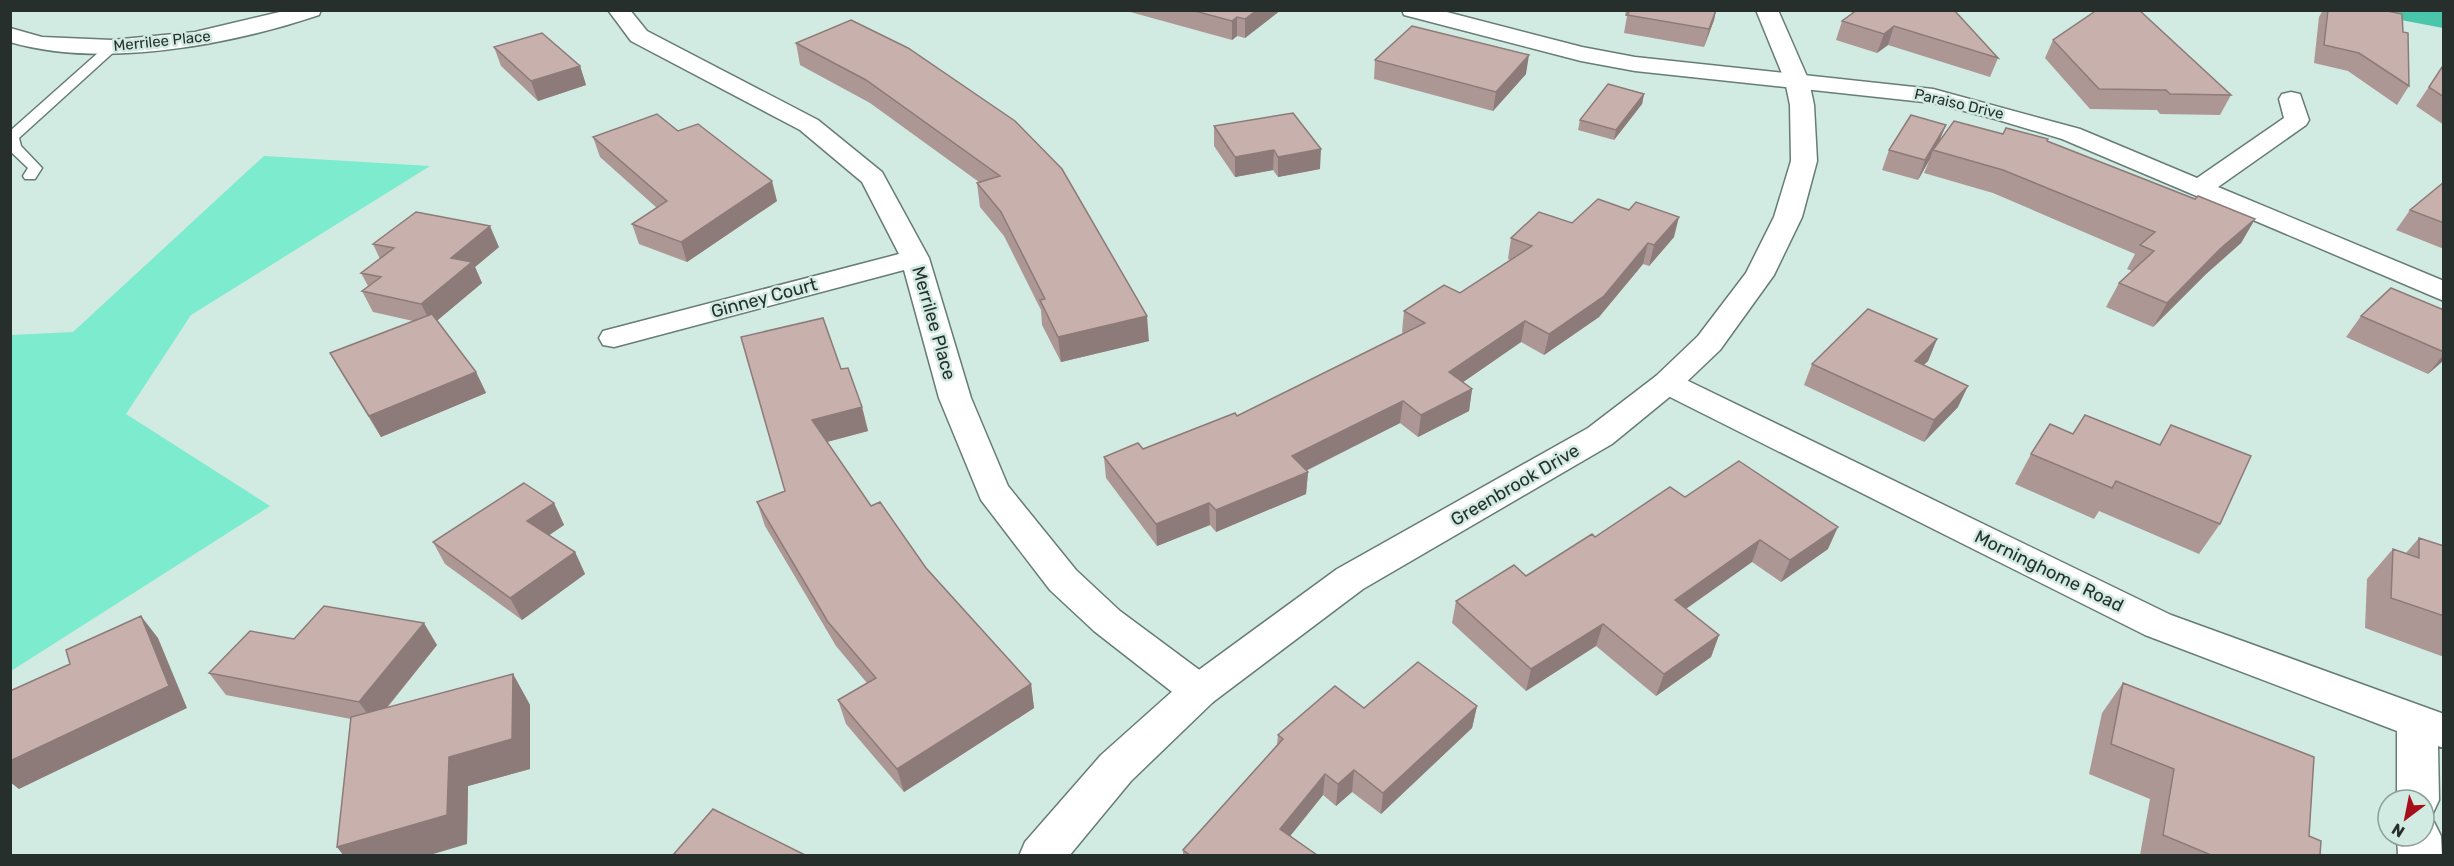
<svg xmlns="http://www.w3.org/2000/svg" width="2454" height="866" font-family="Rubik,sans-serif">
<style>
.green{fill:#7cebce}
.forest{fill:#4ac6aa}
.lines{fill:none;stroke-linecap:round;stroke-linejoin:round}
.service-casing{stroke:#667c75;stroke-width:3}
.minor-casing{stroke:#667c75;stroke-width:3}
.tertiary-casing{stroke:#667c75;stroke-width:3}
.service{fill:#fff;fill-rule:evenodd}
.minor{fill:#fff;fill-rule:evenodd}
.tertiary{fill:#fff;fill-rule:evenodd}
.wall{fill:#ac9795}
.shaded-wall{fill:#8c7b79}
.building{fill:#c8b0ad;stroke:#8c7b79;stroke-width:1.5}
.labels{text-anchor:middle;stroke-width:5;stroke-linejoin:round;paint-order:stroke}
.far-street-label{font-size:15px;fill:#262f2c;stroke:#d1eae2}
.street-label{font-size:18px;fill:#262f2c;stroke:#d1eae2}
</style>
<rect width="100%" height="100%" fill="#d1eae2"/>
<path class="green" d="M264 156 430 166 191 315 126 414 270 506 11 671V335L73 332Z"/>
<path class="forest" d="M2354 11H2443V28Z"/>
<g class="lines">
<g class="service-casing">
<path id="service" d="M112 43 116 44 118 47 116 50 19 138 21 146 42 168 35 179H25L23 176 28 168 10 151V131L108 44Z"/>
</g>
<g class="minor-casing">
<path id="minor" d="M288 10H321L319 15C230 45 102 69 10 42V28L42 37 112 40 195 32Z
M608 10H630L647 31 818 120 882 172 929 258 971 398 1008 486 1076 570 1120 611 1213 680 1219 691 1213 702 1199 707 1185 702 1094 631 1050 590 981 500 939 398 904 270 614 347 603 345 599 338 603 331 899 254 862 182 800 130 631 41Z
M1402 10H1439L1582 47 1635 57 1933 89 2080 129 2197 178 2284 118 2279 99 2282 94 2291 92 2300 94 2309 120 2306 125 2218 187 2444 281V301L2062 139 1995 119 1933 103 1635 71 1581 61 1404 15Z
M1667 373 1678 376 2171 615 2444 714V748L2438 746 2439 800 2433 813 2424 816V800H2397V731L2145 635 1656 390 1651 383 1656 376Z
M2424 818 2434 822 2441 836 2442 856H2398L2397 836H2424Z"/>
</g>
<g class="tertiary-casing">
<path id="tertiary" d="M1756 10H1778L1809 81 1814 105 1817 161 1802 217 1774 275 1720 350 1678 390 1612 444 1363 589 1213 702 1131 781 1069 856H1019L1025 842 1101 755 1185 680 1337 569 1588 428 1656 376 1698 336 1746 273 1774 217 1791 161 1790 105 1785 81Z"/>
</g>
<use href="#service" class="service"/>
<use href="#minor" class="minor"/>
<use href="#tertiary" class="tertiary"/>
</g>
<path class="wall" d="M1123 10H1281L1245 38 1237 36 1232 40Z
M1626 10H1716L1714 20 1704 47 1624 33 1627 16H1625Z
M1850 10H1954L1998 58 1990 77 1888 45 1877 53 1836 40 1842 21 1853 14Z
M2323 10H2382L2403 32 2409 86 2397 105 2348 71 2314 63 2319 17Z
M2053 40 2231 95 2220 115 2160 114 2157 110 2090 109 2045 58Z
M796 43 908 48 1149 341 1061 362 1042 325 1041 310 1004 236 980 207 977 183 979 182 870 103 800 65Z
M494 47 580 66 586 85 538 101 501 66Z
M1375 60 1526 74 1493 111 1374 79Z
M2444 64V125L2416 106Z
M1644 94 1642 104 1614 140 1578 130 1580 120Z
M1946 125 1939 141 2003 134 2047 141 2195 199 2255 219 2241 243 2206 274 2153 327 2106 307 2119 283 2132 271 2127 269 2135 254 1993 193 1924 173 1930 159 1918 180 1882 170 1889 150Z
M1214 126 1320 169 1278 177 1273 170 1235 177 1214 146Z
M678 131 777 201 687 262 639 244 632 224 657 208 600 157 593 137Z
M2444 182V249L2396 230 2410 210Z
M1572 223 1674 237 1649 266 1643 264 1599 317 1544 355 1521 342 1463 382 1472 389 1469 411 1418 437 1400 423 1306 471 1308 472 1306 494 1216 532 1210 525 1157 546 1106 478 1104 457 1143 449 1237 416 1403 333 1402 332 1404 311 1460 293 1510 260 1508 259 1511 238Z
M373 244 499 247 475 267 482 283 437 320 476 372 486 393 381 437 342 374 330 353 413 321 373 312 362 291 368 286 361 273 380 259Z
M2444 310V360L2428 374 2346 337 2361 316Z
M1937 339 1928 361 1923 365 1958 407 1924 442 1804 385 1812 364Z
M841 369 862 407 868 431 827 442 871 506 1031 684 1034 708 904 792 846 724 838 700 867 683 836 646 765 526 757 502 785 491Z
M2171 425 2220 524 2199 554 2099 511 2094 519 2015 484 2031 454 2073 434 2159 445Z
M1685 497 1828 549 1781 582 1752 562 1686 609 1719 635 1711 657 1656 696 1596 646 1526 691 1452 623 1456 601 1526 576 1595 537Z
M554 503 564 525 548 535 575 552 585 574 522 620 445 564 433 542Z
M2419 538 2444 546V657L2365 628 2367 579 2393 549 2406 553Z
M294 639 437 645 387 708 513 674 530 705V769L468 786 467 844 351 719 226 695 209 673Z
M2123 683 2309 836 2320 855H2140L2150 799 2089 774 2102 713Z
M1477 706 1472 728 1381 814 1352 792 1336 806 1323 795 1290 836 1317 855H1183V850L1277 745 1278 735 1364 708Z"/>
<path class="shaded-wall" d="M1257 10H1281L1245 38V19Z
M1716 10 1714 20 1704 47 1709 29Z
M1237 17V36L1232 40V21Z
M1894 26 1888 45 1877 53 1884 34Z
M1529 55 1526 74 1493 111 1496 92Z
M580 66 586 85 538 101 531 81Z
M1644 94 1642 104 1614 140 1616 130Z
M1946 125 1938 144 1933 150 1930 159 1918 180 1925 160Z
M1321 149 1320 169 1278 177V157Z
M1274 150 1273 170 1235 177V157Z
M772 181 777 201 687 262 681 242Z
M1679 217 1674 237 1649 266 1654 245Z
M2255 219 2241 243 2206 274 2153 327 2167 303 2220 249Z
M490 226 499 247 475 267 482 283 432 325 421 304 451 258Z
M1648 243 1643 264 1599 317 1544 355 1549 334Z
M1147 316 1149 341 1061 362 1058 337Z
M1525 321 1521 342 1446 394 1449 372Z
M1937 339 1928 361 1906 383 1915 361Z
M2444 354V360L2428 374Z
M476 372 486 393 381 437 369 416Z
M1968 386 1958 407 1924 442 1934 420Z
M1472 389 1469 411 1418 437 1421 415Z
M1403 401 1400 423 1291 478 1292 456Z
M862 407 868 431 819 444 812 420Z
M1308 472 1306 494 1216 532V510Z
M554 503 564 525 538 543 527 521Z
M1209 503 1210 525 1157 546 1156 524Z
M1838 527 1828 549 1781 582 1790 560Z
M1760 540 1752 562 1667 622 1675 600Z
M575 552 585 574 522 620 510 598Z
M141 616 158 638 187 708 19 789 10 782V761Z
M424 623 437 645 374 723 359 702Z
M1603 624 1596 646 1526 691 1531 669Z
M1719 635 1711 657 1656 696 1664 674Z
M513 674 530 705V769L468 786 467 844 430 855H343L337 847 449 757Z
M1031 684 1034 708 904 792 897 769Z
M1477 706 1472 728 1381 814 1383 793Z
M1354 770 1352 792 1336 806 1338 784Z
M1325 774 1323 795 1279 850 1280 829Z"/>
<path class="building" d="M1191 10H1257L1245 19 1237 17 1232 21Z
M1630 10H1716L1709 29 1627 15Z
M1857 10H1954L1998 58 1894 26 1884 34 1842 21Z
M2097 10H2139L2231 95 2170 94 2166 90 2099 89 2053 40Z
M2328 10H2382L2402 14 2403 32 2408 33 2409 86 2359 53 2324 45Z
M851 20 908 48 1015 121 1062 169 1147 316 1058 337 1040 300 1045 299 1001 212 977 183 1000 176 866 80 796 43Z
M1412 26 1529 55 1496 92 1375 60Z
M542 33 580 66 531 81 494 47Z
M2444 64V97L2429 87Z
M1608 84 1644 94 1616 130 1580 120Z
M1293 113 1321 149 1278 157 1274 150 1235 157 1214 126Z
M657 114 678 131 698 124 772 181 681 242 632 224 667 201 593 137Z
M1911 115 1946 125 1925 160 1889 150Z
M1954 121 2003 134 2006 128 2048 139 2047 141 2195 199 2198 196 2255 219 2220 249 2167 303 2119 283 2154 251 2140 245 2155 232 2003 170 1933 150Z
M2444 182V223L2410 210Z
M1598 199 1629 210 1636 202 1679 217 1654 245 1648 243 1604 296 1549 334 1525 321 1449 372 1472 389 1421 415 1403 401 1292 456 1308 472 1216 510 1209 503 1156 524 1104 457 1138 443 1143 449 1235 413 1237 416 1425 323 1404 311 1444 285 1460 293 1532 246 1511 238 1539 212 1572 223Z
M416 212 490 226 451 258 472 262 421 304 362 291 381 277 361 273 394 248 373 244Z
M2391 288 2444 310V352L2361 316Z
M1868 309 1937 339 1915 361 1968 386 1934 420 1812 364Z
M432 314 476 372 369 416 330 353Z
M823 318 841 369 848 368 862 407 812 420 871 506 880 502 926 568 1031 684 897 769 838 700 876 678 828 622 757 502 785 491 741 337Z
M2085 415 2160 445 2171 425 2251 456 2220 524 2116 481 2112 488 2031 454 2050 424 2073 434Z
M1739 461 1838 527 1790 560 1760 540 1675 600 1719 635 1664 674 1603 624 1531 669 1456 601 1514 565 1526 576 1592 534 1595 537 1670 487 1685 497Z
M524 483 554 503 527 521 575 552 510 598 433 542Z
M2419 538 2444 546V616L2391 598 2393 549 2419 558Z
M324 606 424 623 359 702 209 673 250 631 294 639Z
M141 616 169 686 10 761V691L70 664 66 650Z
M1418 662 1477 706 1383 793 1354 770 1338 784 1325 774 1280 829 1317 855H1190L1183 850 1283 739 1278 735 1335 686 1364 708Z
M513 674 512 739 449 757 447 815 337 847 351 717Z
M2123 683 2314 757 2309 836 2321 841 2320 855H2211L2163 835 2174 769 2111 744Z
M713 809 805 855H673Z"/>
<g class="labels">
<g class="far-street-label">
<text transform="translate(162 41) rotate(-6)" y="5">Merrilee Place</text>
<text transform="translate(1959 104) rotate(13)" y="5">Paraiso Drive</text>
</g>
<g class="street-label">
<text transform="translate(764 298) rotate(-15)" y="6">Ginney Court</text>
<text transform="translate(934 323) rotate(74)" y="6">Merrilee Place</text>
<text transform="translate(1515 485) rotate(-30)" y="6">Greenbrook Drive</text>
<text transform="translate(2049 571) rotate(26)" y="6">Morninghome Road</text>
</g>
</g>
<rect width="2454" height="866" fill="none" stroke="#262f2c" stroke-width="24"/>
<g transform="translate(2406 818) rotate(212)"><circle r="28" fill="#d1eae2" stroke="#8d9f99" stroke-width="1.5"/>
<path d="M0-4.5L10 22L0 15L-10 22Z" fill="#a60e1a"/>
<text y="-9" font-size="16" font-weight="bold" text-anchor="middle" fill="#262f2c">N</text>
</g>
</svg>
